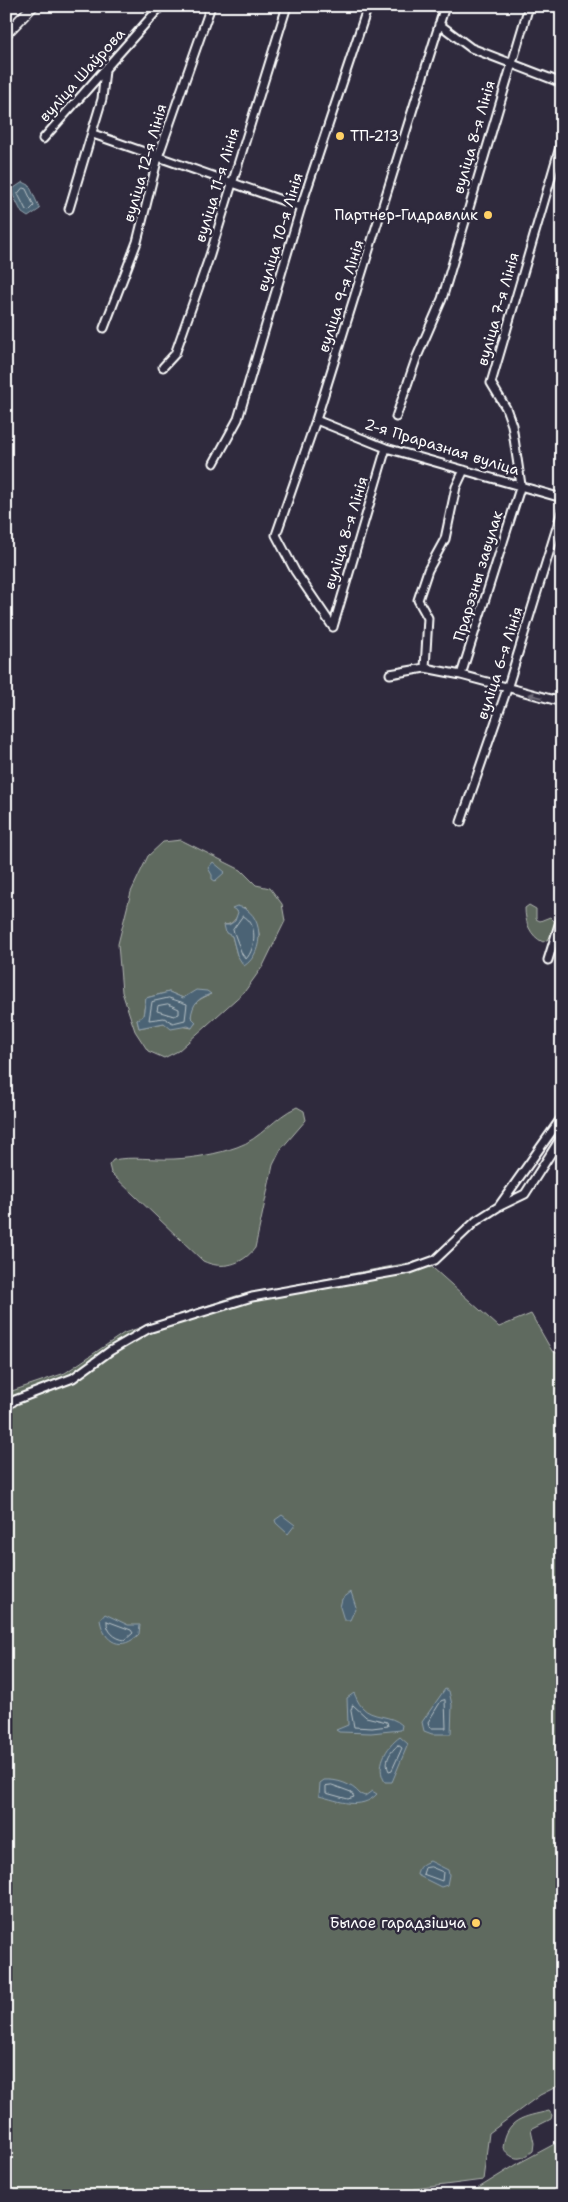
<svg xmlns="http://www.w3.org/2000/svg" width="568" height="2202" font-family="'Shantell Sans',sans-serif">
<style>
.green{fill:#5f6a5f;stroke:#afb4af;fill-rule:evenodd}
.water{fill:#4b6474;stroke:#93a2ac}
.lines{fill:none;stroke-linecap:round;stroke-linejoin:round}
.shore{stroke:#b7c1c7;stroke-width:1}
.minor-casing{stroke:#fff;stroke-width:11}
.tertiary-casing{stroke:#fff;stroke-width:12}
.minor{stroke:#2f2a3d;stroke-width:7}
.tertiary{stroke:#2f2a3d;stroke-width:9}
.oneway{fill:#6d6a77}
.poi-dot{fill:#ffd166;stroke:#2f2a3d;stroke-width:2}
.labels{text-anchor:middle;stroke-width:5;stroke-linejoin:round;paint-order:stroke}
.street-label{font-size:15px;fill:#fff;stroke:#2f2a3d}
.poi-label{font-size:15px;fill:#fff;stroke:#2f2a3d;text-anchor:end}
</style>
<rect width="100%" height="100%" fill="#2f2a3d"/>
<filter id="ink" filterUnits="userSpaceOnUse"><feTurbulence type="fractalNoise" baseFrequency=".02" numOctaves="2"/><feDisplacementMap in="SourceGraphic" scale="10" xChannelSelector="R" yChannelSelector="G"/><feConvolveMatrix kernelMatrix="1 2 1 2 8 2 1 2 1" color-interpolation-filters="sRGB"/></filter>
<g filter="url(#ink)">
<path class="green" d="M181 840 241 870 256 885 270 888 282 904 285 921 263 966 245 991 178 1051 164 1058 148 1051 135 1031 122 992 118 944 131 892 148 856 163 842ZM244 907 255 920 260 937 237 955 232 936 224 925C236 925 236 914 244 907ZM169 992 183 998 193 993 211 994C192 1002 189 1007 192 1028L164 1023 139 1028 137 1020 143 1016 146 998Z
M529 905 536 909V919L540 921 550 917 556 923 550 938 543 942C530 936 525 922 525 908Z
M297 1107 304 1111 306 1120 281 1149 273 1165 255 1248C242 1265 222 1270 203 1261L111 1173 109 1165 113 1160C132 1156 153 1160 174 1159 195 1158 217 1154 237 1147 261 1139 274 1117 297 1107Z
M424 1260 499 1327 531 1314 552 1351 562 1355V2084L540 2095 489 2133 483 2180 414 2189 415 2196H6V1393L65 1373 124 1333 236 1296Z
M549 2111 552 2115 551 2119 531 2129 534 2143 533 2151C521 2161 513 2161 503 2148 506 2118 524 2117 549 2111Z
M562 2140V2196H455L472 2192 519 2163Z"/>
<path class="water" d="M23 182 29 185 40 209 28 217 22 213 12 193 14 188Z
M213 862 225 872 215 881 212 879V875L208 868Z
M237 906C265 911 265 953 244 966L237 955 232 936 226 933 224 925H229L235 921 238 912 232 908Z
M196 990 207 991 211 994C198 998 193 1003 191 1017L196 1022 192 1028 188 1026 171 1029 164 1023 139 1028 137 1020 143 1016 146 998 169 992 183 998Z
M282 1515 295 1525 288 1534 276 1523 275 1520Z
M351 1592 356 1607 350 1620H344L340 1607 342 1599Z
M105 1614 128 1625H140L139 1634C122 1652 104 1643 100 1620Z
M445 1689 449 1691 452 1705 451 1734H432L424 1731 422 1722Z
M354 1693C356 1697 358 1703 362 1707 372 1719 391 1714 402 1725L401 1730 371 1733 339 1732 336 1730 348 1725 347 1698Z
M400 1737 408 1744 392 1782H385C375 1766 386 1747 400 1737Z
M324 1780C337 1779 352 1784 360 1794L365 1796 372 1791 377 1794C361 1811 339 1801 319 1796L320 1783Z
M430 1861 448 1870 449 1875 447 1885 441 1887 417 1875C418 1866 422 1864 430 1861Z"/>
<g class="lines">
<path class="shore" d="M23 188 26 189 34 206 29 211 26 210 18 194Z
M243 916C258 922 256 949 246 959L242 954 233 930Z
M169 998 187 1004 185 1020 173 1023 164 1018 149 1020 152 1002Z
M168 1004 179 1009V1014L174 1016 157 1011 158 1006Z
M107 1621 131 1630 133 1633 125 1640C115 1639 106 1631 107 1621Z
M445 1700 446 1728H430L428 1722 441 1701Z
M353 1705 366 1717 387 1722 388 1726 372 1728 354 1727 351 1711Z
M398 1745 402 1748 392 1770 389 1771C384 1761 390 1752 398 1745Z
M332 1785 351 1792 354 1797 348 1799 326 1793V1786Z
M431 1867 443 1872 442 1881 423 1874 425 1868Z"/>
<g class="minor-casing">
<path id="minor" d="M439 24 471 48 562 83
M93 134 301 207
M43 139 161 6
M69 209 102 99 105 70
M104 328 137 242 158 157 211 6
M163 367 175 354 210 255 287 6
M396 417 416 359 442 299 529 6
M316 420 386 448 562 498
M214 463 238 419 301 207 368 6
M333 627 295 571 276 535 316 420 445 6
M333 627 386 448
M425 668 428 618 418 600 428 570 445 539 456 487 464 470
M390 674 425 668 461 675 562 702
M461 675 521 485 512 425 506 408 491 383 562 140
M461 822 507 689 562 511
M548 960 562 915
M499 1206 562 1117
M6 1407 15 1400 73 1378 110 1351 148 1329 252 1297 410 1269 435 1260 476 1221 498 1207 525 1194 562 1136"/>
</g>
<g class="tertiary-casing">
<path id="tertiary" d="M6 34 33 6"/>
</g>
<use href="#minor" class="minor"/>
<use href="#tertiary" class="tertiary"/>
</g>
<defs><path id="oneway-solid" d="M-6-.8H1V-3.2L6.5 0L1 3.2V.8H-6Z" transform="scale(1.25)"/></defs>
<use class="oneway" href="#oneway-solid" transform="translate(535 696) rotate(-166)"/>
</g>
<g class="poi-dot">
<circle cx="340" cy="136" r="5"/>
<circle cx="488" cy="215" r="5"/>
<circle cx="476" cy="1923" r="5"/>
</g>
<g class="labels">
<g class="street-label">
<text transform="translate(82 75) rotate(-48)" y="5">вуліца Шаўрова</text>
<text transform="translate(474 137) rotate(-74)" y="5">вуліца 8-я Лінія</text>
<text transform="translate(145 163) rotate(-74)" y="5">вуліца 12-я Лінія</text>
<text transform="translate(217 185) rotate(-73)" y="5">вуліца 11-я Лінія</text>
<text transform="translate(280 232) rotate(-73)" y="5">вуліца 10-я Лінія</text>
<text transform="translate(341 296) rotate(-72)" y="5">вуліца 9-я Лінія</text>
<text transform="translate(498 309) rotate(-74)" y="5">вуліца 7-я Лінія</text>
<text transform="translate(442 447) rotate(17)" y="5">2-я Праразная вуліца</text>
<text transform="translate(346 533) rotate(-73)" y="5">вуліца 8-я Лінія</text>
<text transform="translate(478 576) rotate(-73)" y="5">Прарэзны завулак</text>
<text transform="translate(500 663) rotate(-72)" y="5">вуліца 6-я Лінія</text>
</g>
<g class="poi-label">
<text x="350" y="141" text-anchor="start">ТП-213</text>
<text x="478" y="220">Партнер-Гидравлик</text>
<text x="466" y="1928">Былое гарадзішча</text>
</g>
</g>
<rect width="568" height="2202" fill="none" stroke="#2f2a3d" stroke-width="25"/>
<rect x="12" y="12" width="543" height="2177" fill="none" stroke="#fff" stroke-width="2" filter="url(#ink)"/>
</svg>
